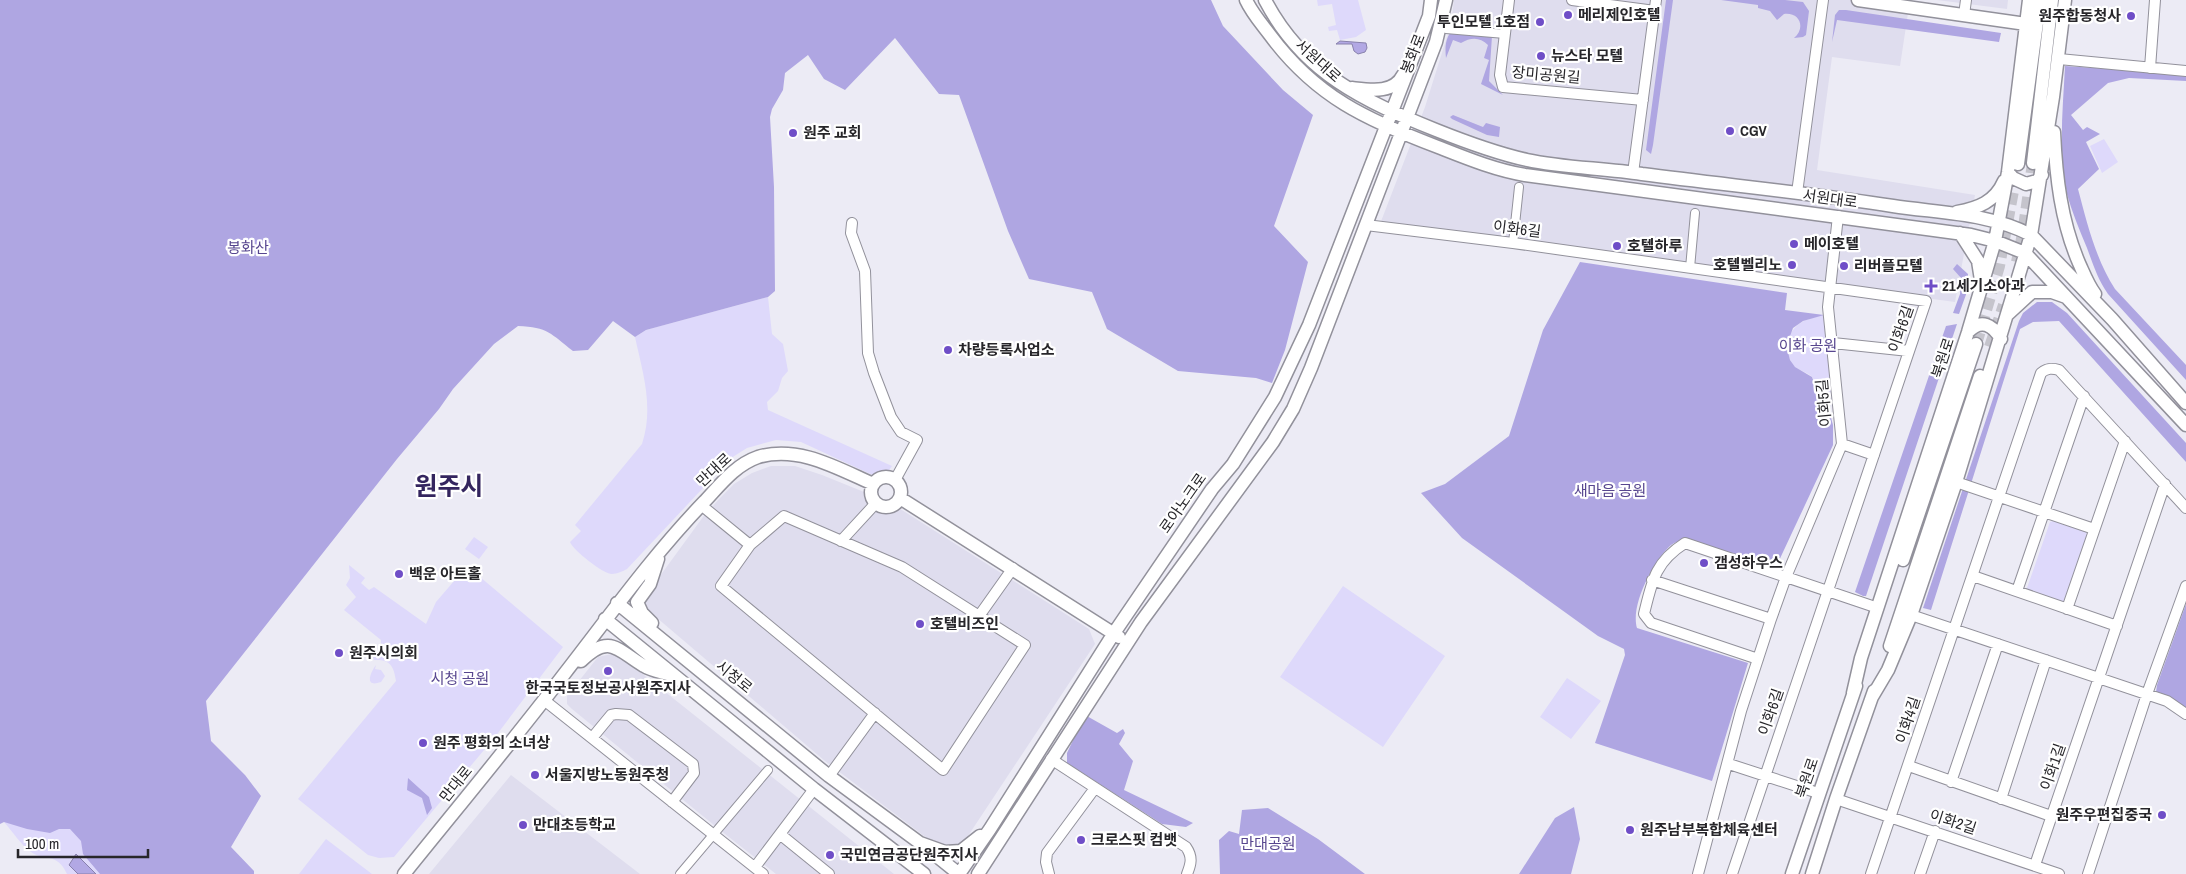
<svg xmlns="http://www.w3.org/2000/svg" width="2186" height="874" font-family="'Archivo Narrow','Noto Sans KR',sans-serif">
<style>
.built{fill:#dfddee}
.green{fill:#ded9fb}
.forest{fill:#afa6e2}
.water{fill:#b2a8e4;stroke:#8881ac}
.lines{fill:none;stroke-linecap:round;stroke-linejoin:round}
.tertiary-tunnel{stroke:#c5c4cc;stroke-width:12;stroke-dasharray:12 6;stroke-linecap:butt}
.pedestrian-casing{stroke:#92919b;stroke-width:10}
.minor-casing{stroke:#92919b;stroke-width:12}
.tertiary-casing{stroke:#92919b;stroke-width:15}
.pedestrian{stroke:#fff;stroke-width:8}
.minor{stroke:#fff;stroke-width:10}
.tertiary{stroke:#fff;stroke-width:12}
.poi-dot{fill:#6f4ec7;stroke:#fff;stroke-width:2}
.labels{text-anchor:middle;stroke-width:4.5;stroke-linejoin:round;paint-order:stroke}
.poi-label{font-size:15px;font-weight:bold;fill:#27262a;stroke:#fff;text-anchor:start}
.street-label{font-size:15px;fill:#27262a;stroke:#fff}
.park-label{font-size:15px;fill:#57468f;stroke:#fff}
.town-label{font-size:25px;font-weight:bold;fill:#34255f;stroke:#fff}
</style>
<rect width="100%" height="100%" fill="#ecebf5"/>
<path class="built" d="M1454 0H1910L1900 66 1832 57 1817 170 1975 195 1955 302 1380 224 1425 107 1451 24Z
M1937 0H2008L2007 9Z
M771 466H795L822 475 869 494 883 504 894 505 1089 629 1095 644 962 845 940 848 825 761 643 606 641 602 703 517 720 498 734 484 752 473Z
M612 654 620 656 894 874H776L720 830 572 709 567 704V696L598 657Z
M511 775 640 874H429Z"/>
<path class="green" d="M1317 0H1358L1366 30 1356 37 1340 40 1337 30 1329 31 1328 27 1336 25 1332 4 1318 6Z
M2104 139 2118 162 2102 173 2090 146Z
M768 297 772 334 783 344 788 371 782 378 778 391 767 402 768 410 892 466 884 477 879 478 801 442 776 440 747 448 720 465 703 488 627 569C623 571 617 574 612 574 603 574 573 550 570 542L581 531 575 525 642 444C654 407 643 374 635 337L646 330Z
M1824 315 1832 392H1818C1816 388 1815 380 1812 377 1808 372 1799 371 1795 367 1790 362 1788 355 1788 349 1787 326 1805 318 1824 315Z
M2053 521 2086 532 2087 535 2064 601 2061 602 2028 590 2027 588 2050 522Z
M474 537 488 547 479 559 465 549Z
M349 565 365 578 361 583 369 590 374 587 426 624 436 602 467 566 563 647 495 737 394 857 379 858 368 855 298 799 396 681C394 666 390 659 374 660L373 657 381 647V640L344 610 356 597 346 585 350 578Z
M1343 586 1445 656 1383 747 1280 677Z
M376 665 375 669 381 670 385 676 381 682C364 688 370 673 376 665Z
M1567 678 1601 701 1571 739 1540 717Z
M36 797 124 874H67C57 852 44 861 31 852 21 845 12 831 4 822Z
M326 839 372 874H299Z"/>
<path class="forest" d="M0 0H1211L1223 26 1283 90 1313 115 1274 226 1308 262 1285 350 1272 383 1256 378 1178 371 1107 329 1092 292 1029 279 1008 231 959 95 939 94 895 38 845 90 824 79 808 55 785 73 783 90 772 109 770 117 774 187 775 291 768 297 646 330 635 337 613 321 588 350 573 351C551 334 548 327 518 326L494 344 453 389 439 409 397 459 206 701 211 741 245 775 261 796 231 847 254 871V874H100L83 854 81 841 70 829H59L50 833 27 829 4 822 0 824Z
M1666 0H1673L1653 145 1651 154 1646 150Z
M1721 0H1785L1803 2 1809 11 1806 35 1803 37 1794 38C1806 28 1800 12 1784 14L1777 20 1770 11 1758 8V5Z
M1839 10H1846L2001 33 1999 42 1837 20 1832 42 1835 15Z
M1451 32 1492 36 1489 81 1503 95 1481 84 1489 60 1484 58 1488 45C1480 37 1471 37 1461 43L1453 40 1446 58C1445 49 1445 39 1451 32Z
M2065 66 2186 74V81L2129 78 2108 83 2071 115 2083 130 2087 127 2100 134 2086 142 2099 169 2078 189C2087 223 2096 260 2115 289L2186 365V380L2108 294C2098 280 2093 264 2087 248 2080 231 2072 212 2067 194 2058 152 2063 108 2065 66Z
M1453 115 1483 127 1486 123 1500 127 1499 137 1487 135 1452 119 1450 117Z
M1580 262 1787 293 1785 310 1824 315 1803 321 1793 328 1789 339 1788 352 1790 360 1795 367 1812 377 1823 407 1830 414 1833 425V445L1777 565 1726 552 1685 538C1681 540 1675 542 1671 545 1654 560 1630 605 1637 628L1748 663 1712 781 1595 743 1625 655 1624 649 1598 636 1462 538 1421 493 1445 484 1509 436 1543 330Z
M1957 264 1968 274V289L1959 314 1953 313 1960 294 1961 278 1953 269Z
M2037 302H2052L2067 313 2186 443V462L2059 321 2033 322 2020 329 1931 610 1923 608 2019 321 2023 313Z
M1957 324 1866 596H1863L1855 592 1946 326Z
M2186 604V709L2156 692 2157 685Z
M1085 715 1117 733 1123 729 1125 733 1119 744 1133 761 1124 790 1193 823 1186 827 1162 824 1067 763V753Z
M408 778 429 797 432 808 427 815 422 798 407 790Z
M1574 807 1580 839 1571 874H1519L1555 818Z
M1268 808 1318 839 1365 874H1220L1219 840 1229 831 1239 834 1242 810Z"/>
<path class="water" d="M1340 41 1366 43 1367 48 1365 52 1358 54 1354 51 1352 44H1336Z
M76 854 96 874H78L69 865Z"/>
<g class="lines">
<path class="tertiary-tunnel" d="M2017 262 2023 234 2033 163
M1976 344 1999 266 2018 164
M1990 347 2004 305"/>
<g class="pedestrian-casing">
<path id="pedestrian" d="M1446 29 1505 34
M1513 243 1519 187
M1690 268 1695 213
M680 874 768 770"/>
</g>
<g class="minor-casing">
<path id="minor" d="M1509 0 1500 75 1503 87 1643 100
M1572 0 1655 11
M1964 15 1966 0
M2059 59 2186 71
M2150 68 2155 0
M1633 173 1656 0
M1797 193 1823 0
M852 223 851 233 865 271 868 353 874 373 891 417 901 432 917 440 895 480
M1366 225 1513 243 1926 301 1732 874
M1833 343 1909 351
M1842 444 1874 455
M1956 482 2094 529
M701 505 750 545 721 586 943 770 1025 645 902 567 784 516 750 545
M841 541 876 503
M1973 576 2117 626
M1652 580 1771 619
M2017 591 2084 396
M2067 609 2125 441
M1911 615 2167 701 2186 714
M979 616 1013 568
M1758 659 1651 623 1644 614C1652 581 1655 562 1685 543L1878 608
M544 700 763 874
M592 738 611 715 616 714 629 715 693 764 694 773 672 802
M1051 759 1186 847C1193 857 1191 864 1187 874
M1729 764 1818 793
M1909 766 2051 816
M829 776 875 713
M1951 782 1998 644
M1836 799 2059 874
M2001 799 2046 660
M781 835 829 874
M2035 865 2165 484
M755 867 814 789
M1049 874 1046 862 1047 853 1095 788
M1698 874 1741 711 1771 619 1786 577 1842 444 1828 307 1838 216
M1871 874 2041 373C2047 368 2052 368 2059 370L2186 508
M1920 874 1935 831
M2088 874 2147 694 2186 586"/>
</g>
<g class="tertiary-casing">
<path id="tertiary" d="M1246 0C1252 13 1261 23 1270 35 1316 97 1367 120 1438 147 1466 158 1495 170 1525 175L1971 235 1995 241 2025 253 2186 425
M1265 0C1303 73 1364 101 1436 130 1466 142 1495 153 1527 160 1564 168 1604 168 1642 174 1726 185 1810 193 1893 206 1938 213 1990 213 2031 235L2112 319 2186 403
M1858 0 2026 24
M1352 88C1370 90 1394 94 1403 75
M2054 132C2056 177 2061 221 2079 263 2084 274 2088 285 2095 294
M2033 163 2052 0
M2018 164 2040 0
M2008 172 2013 178 2026 184 2037 181 2042 175
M1957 212C1978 208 1995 202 2004 181
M1960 233 1978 261 1981 280
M2008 314 2032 292H2052L2066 297
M1968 332C1981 318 1993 325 2001 339
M871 492a15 15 0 1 1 30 0a15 15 0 1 1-30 0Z
M900 498 1119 637
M1903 560 1976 344
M617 603 829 776 920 843 945 852 961 851 980 836
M605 619 814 789 924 874
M652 623 642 613 637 602 650 584 658 559
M1890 646 1980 376
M581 661C610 633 617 650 644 666 652 671 662 672 671 675
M1853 693 1861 658 1968 332 1995 241 2008 172 2029 0
M1872 697 1888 670 1911 615 1956 482 2031 235 2053 97 2065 0
M928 849 959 874
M404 874C458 807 513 741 565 673 610 615 653 555 704 502 720 485 735 465 758 457 798 445 837 468 873 484
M959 874 990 829 1114 633 1212 489 1233 464 1275 397 1309 325 1429 16 1431 0
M978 874 1141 622 1273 442 1293 409 1311 368 1436 42 1446 0
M1792 874 1856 686
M1812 874 1836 799 1874 691"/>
</g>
<use href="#pedestrian" class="pedestrian"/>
<use href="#minor" class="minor"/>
<use href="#tertiary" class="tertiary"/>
</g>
<g class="poi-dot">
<circle cx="1568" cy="15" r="5"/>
<circle cx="2131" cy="16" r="5"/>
<circle cx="1540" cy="22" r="5"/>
<circle cx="1541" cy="56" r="5"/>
<circle cx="1730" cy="131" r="5"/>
<circle cx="793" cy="133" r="5"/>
<circle cx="1794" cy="244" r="5"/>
<circle cx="1617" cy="246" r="5"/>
<circle cx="1792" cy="265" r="5"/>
<circle cx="1844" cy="266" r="5"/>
<path d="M1928.5 278.5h5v5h5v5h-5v5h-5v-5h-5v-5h5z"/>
<circle cx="948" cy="350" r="5"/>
<circle cx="1704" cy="563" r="5"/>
<circle cx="399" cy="574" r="5"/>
<circle cx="920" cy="624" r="5"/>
<circle cx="339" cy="653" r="5"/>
<circle cx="608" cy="671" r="5"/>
<circle cx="423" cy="743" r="5"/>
<circle cx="535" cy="775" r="5"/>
<circle cx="2162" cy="815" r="5"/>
<circle cx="523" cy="825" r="5"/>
<circle cx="1630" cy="830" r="5"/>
<circle cx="1081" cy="840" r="5"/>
<circle cx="830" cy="855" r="5"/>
</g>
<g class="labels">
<g class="poi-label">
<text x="1578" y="20">메리제인호텔</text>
<text x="2121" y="21" text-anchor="end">원주합동청사</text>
<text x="1530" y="27" text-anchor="end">투인모텔 1호점</text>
<text x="1551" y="61">뉴스타 모텔</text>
<text x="1740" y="136">CGV</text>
<text x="803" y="138">원주 교회</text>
<text x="1804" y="249">메이호텔</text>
<text x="1627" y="251">호텔하루</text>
<text x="1782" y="270" text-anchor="end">호텔벨리노</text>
<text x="1854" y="271">리버플모텔</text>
<text x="1942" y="291">21세기소아과</text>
<text x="958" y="355">차량등록사업소</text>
<text x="1714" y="568">갬성하우스</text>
<text x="409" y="579">백운 아트홀</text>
<text x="930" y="629">호텔비즈인</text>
<text x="349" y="658">원주시의회</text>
<text x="608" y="693" text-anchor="middle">한국국토정보공사원주지사</text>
<text x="433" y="748">원주 평화의 소녀상</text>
<text x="545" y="780">서울지방노동원주청</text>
<text x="2152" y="820" text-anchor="end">원주우편집중국</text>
<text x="533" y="830">만대초등학교</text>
<text x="1640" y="835">원주남부복합체육센터</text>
<text x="1091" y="845">크로스핏 컴뱃</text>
<text x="840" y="860">국민연금공단원주지사</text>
</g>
<g class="street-label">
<text transform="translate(1413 54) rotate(-69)" y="5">봉화로</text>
<text transform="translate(1318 61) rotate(42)" y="5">서원대로</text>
<text transform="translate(1546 75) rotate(5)" y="5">장미공원길</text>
<text transform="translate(1830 199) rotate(8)" y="5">서원대로</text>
<text transform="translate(1517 229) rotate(7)" y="5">이화6길</text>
<text transform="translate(1901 329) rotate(-71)" y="5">이화6길</text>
<text transform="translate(1943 358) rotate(-72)" y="5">북원로</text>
<text transform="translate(1824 403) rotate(-95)" y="5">이화5길</text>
<text transform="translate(714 470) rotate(-43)" y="5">만대로</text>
<text transform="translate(1183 503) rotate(-55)" y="5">로아노크로</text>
<text transform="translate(734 677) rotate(39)" y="5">시청로</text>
<text transform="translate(1771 712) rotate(-71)" y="5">이화6길</text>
<text transform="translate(1908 720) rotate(-72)" y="5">이화4길</text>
<text transform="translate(2053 767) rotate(-71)" y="5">이화1길</text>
<text transform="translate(1807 778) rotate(-71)" y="5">북원로</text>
<text transform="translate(456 784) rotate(-51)" y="5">만대로</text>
<text transform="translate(1953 822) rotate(18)" y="5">이화2길</text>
</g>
<g class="park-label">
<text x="248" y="253">봉화산</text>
<text x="1808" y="351">이화 공원</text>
<text x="1610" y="496">새마음 공원</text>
<text x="460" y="684">시청 공원</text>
<text x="1268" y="849">만대공원</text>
</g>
<g class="town-label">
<text x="449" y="495">원주시</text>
</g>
</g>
<path d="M18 849v8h130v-8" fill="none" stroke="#27262a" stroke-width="2.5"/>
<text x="25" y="849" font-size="15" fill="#27262a" stroke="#ffffff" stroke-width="4" paint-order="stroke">100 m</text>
</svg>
